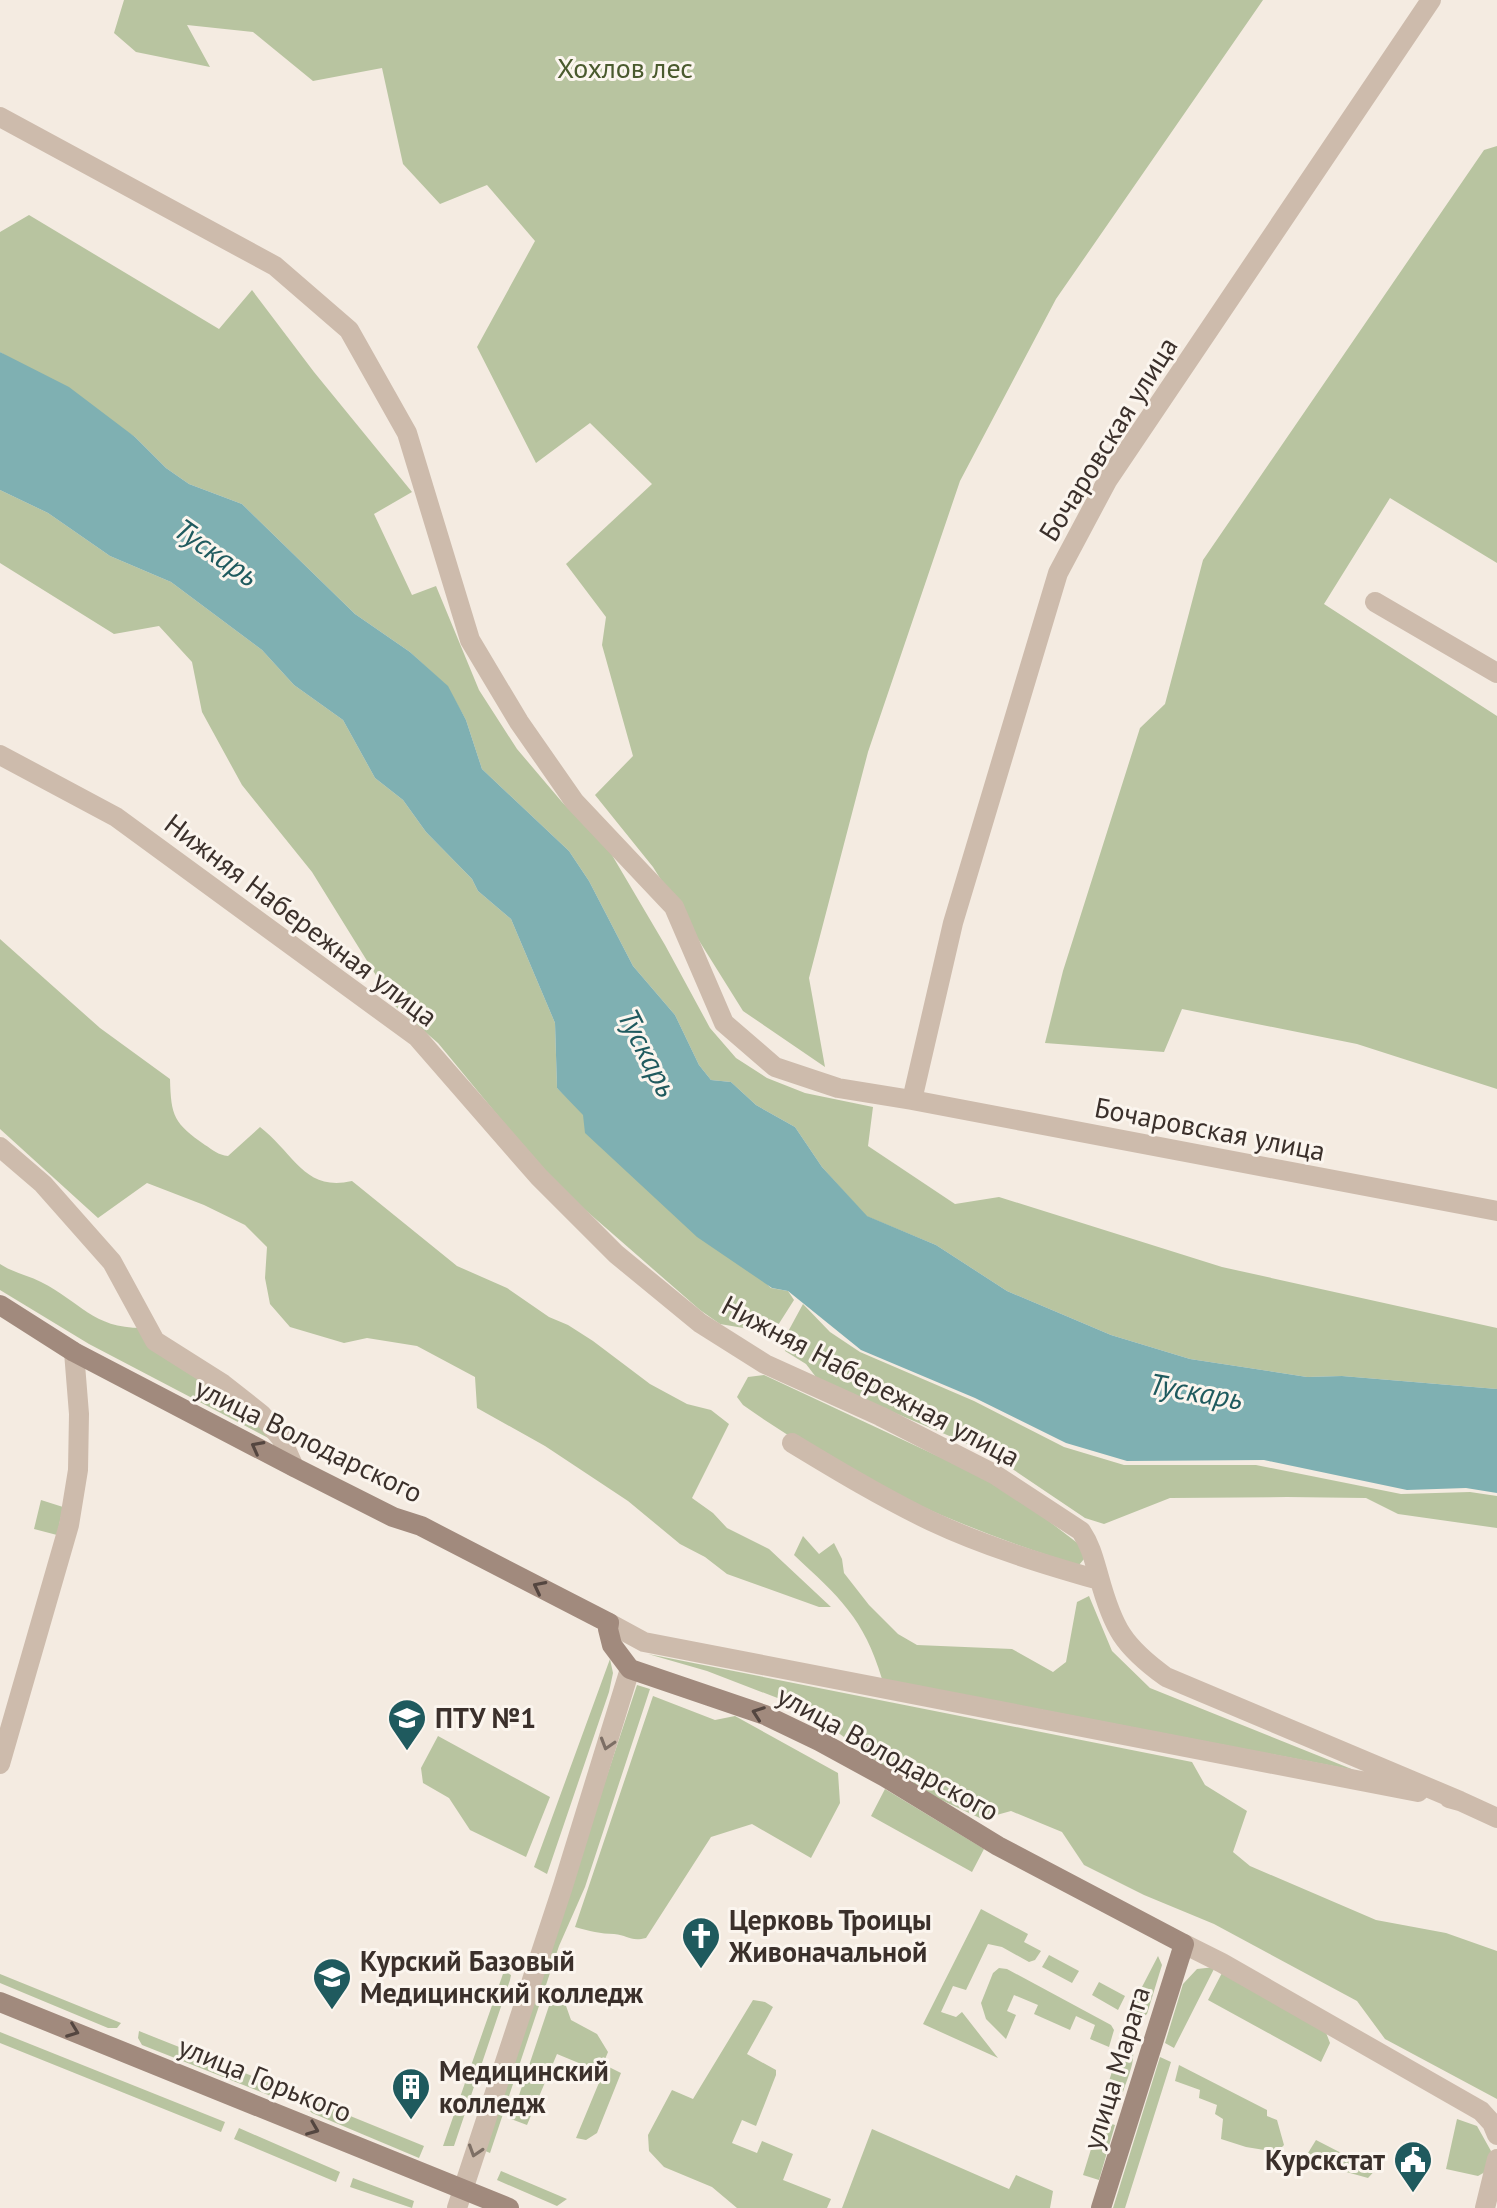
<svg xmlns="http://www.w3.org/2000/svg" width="1497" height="2208" font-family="'PT Sans',sans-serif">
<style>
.green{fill:#b8c4a0}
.water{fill:#7fb0b2}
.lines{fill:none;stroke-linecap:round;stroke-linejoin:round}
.street{stroke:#cdbbac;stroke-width:20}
.secondary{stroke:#a18a7d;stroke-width:20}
.oneway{stroke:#544640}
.oneway2{stroke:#7d6f65}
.labels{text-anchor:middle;stroke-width:6;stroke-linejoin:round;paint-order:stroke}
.park-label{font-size:28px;fill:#4a5a2e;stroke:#fbf5ee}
.street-label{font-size:28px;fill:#3b302b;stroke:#fbf5ee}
.poi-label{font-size:28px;font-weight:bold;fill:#3b302b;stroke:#fbf5ee;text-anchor:start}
.water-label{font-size:30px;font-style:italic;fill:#1f5a5e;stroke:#fbf5ee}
</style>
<rect width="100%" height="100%" fill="#f4ebe1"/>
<path class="green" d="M124 0H1263L1056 299 960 481 868 752 809 978 825 1067 743 1011 653 867 595 795 633 756 602 645 606 617 566 564 652 484 590 423 536 463 477 347 535 241 487 185 440 204 403 164 382 68 313 81 253 32 187 25 210 67 136 52 114 33Z
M1497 146V563L1390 498 1324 604 1497 716V1089L1357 1044 1182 1009 1164 1052 1045 1043 1063 971 1140 728 1165 704 1203 560 1484 150Z
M29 215 219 329 252 290 314 372 412 492 374 514 412 595 436 586 479 690 517 749 562 802 609 850 665 945 710 1028 736 1058 767 1078 805 1093 873 1107 868 1146 955 1204 999 1197 1222 1267 1497 1328V1389L1342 1376 1307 1377 1190 1359 1111 1335 1007 1291 936 1245 866 1216 822 1167 795 1127 756 1105 731 1082 711 1080 699 1065 675 1015 633 966 589 881 569 851 482 769 466 720 447 686 410 652 355 614 242 504 189 484 166 468 135 437 0 352V232Z
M0 490 48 513 110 556 171 582 262 650 294 685 343 720 375 778 403 800 426 832 472 879 478 891 511 919 555 1023 557 1088 771 1288 788 1291 794 1300 773 1333 720 1324 700 1310 551 1180 438 1043 395 1006 312 872 242 785 202 712 192 662 159 626 114 634 0 563Z
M0 939 100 1028 170 1079C171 1117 174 1123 205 1145 213 1150 218 1155 228 1156L260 1127C294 1153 304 1192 352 1181L457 1266 507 1288 549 1317 568 1325 593 1341 650 1384 687 1404 711 1410 729 1424 692 1498 713 1513 727 1528 769 1549 831 1607H819L727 1574 705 1557 680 1544 628 1501 545 1446 477 1408 475 1377 417 1346 367 1338 344 1343 290 1327 270 1304 265 1278 267 1247 245 1225 204 1205 147 1183 98 1218 0 1129Z
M0 1264C12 1272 27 1275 41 1282 81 1302 92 1328 142 1328L256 1418 272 1440 89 1344 0 1290Z
M803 1304 830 1332 860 1352 974 1401 1064 1447 1124 1465H1256L1401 1494 1470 1492 1497 1496V1528L1398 1514 1366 1498 1287 1497 1170 1498 1104 1524 1085 1518 1008 1466 959 1440 819 1381 806 1364 785 1351 784 1339Z
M764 1375 989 1480 1037 1512 1080 1545 1084 1559 1079 1565C961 1529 844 1477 743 1405L737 1397 748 1377Z
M41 1500 63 1507 57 1535 34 1529Z
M803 1536 819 1554 834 1543 842 1559 844 1573 869 1605 898 1634 917 1645 1012 1649 1053 1672 1066 1662 1077 1602 1089 1596 1112 1651 1150 1688 1354 1770 882 1679C864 1618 839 1597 794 1555Z
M648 1654 1192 1762 1205 1785 1247 1811 1233 1852 1250 1866 1376 1920 1446 1933 1497 1951V2099L1385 2039 1357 2001 1214 1924 1144 1895 1084 1865 1062 1832 1011 1811 982 1819 909 1785 806 1709 707 1671Z
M610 1659 613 1673 609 1692 547 1874 534 1867Z
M637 1685 650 1689 585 1887 559 1946 490 2153 483 2150Z
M653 1696 715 1720 735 1716 838 1773 840 1803 811 1858 752 1824 711 1837 646 1938C630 1942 628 1935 614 1934 601 1934 589 1931 575 1927Z
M438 1736 550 1797 526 1857 470 1830 449 1798 423 1783 421 1768Z
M885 1789 984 1849 972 1872 871 1816Z
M981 1909 1028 1934 1024 1942 1041 1951 1035 1960 1029 1962 1002 1947 988 1944 966 1990 953 1986 941 2012 956 2017 962 2012 998 2058 923 2024Z
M1049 1955 1079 1971 1072 1983 1042 1967Z
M1158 1956 1162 1965 1147 2014 1140 2019 1129 2012Z
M1215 1967 1174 2048 1165 2043 1183 1984 1197 1969Z
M999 1968 1007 1969 1111 2025 1114 2030 1109 2047 1090 2039 1095 2025 1076 2016 1070 2030 1034 2014 1038 2005 1014 1995 1007 2011 1016 2015 1006 2039 986 2019 981 2003 993 1973Z
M504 1971 511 1975 510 1980 454 2146H443Z
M1223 1971 1325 2030 1330 2043 1321 2062 1208 2000Z
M0 1974 121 2023 117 2028H108L0 1983Z
M1099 1982 1125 1996 1118 2010 1092 1995Z
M553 1994 565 2003 571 2020 597 2034 608 2052 603 2064 621 2073 597 2133 586 2140 576 2138 603 2073 557 2054 527 2125 511 2119Z
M753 2000 765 2002 773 2007 747 2054 776 2070V2075L756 2126 742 2120 732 2143 757 2153 762 2141 793 2154 783 2180 831 2199 827 2208H737L712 2187 664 2167 649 2151 648 2135 672 2090 693 2099Z
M139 2031 159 2039 290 2091 283 2098H276L142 2045 138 2038Z
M0 2032 225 2122 221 2132 0 2043Z
M1124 2035C1142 2051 1129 2072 1123 2092L1107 2087Z
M1160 2057 1171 2062 1125 2208H1113Z
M1179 2065 1267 2110V2116L1277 2120 1284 2145 1277 2152 1246 2147 1221 2139 1223 2119 1215 2114 1217 2105 1199 2098 1200 2090 1175 2081Z
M306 2098 424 2146 419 2158 312 2113 306 2107Z
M1457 2119 1477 2126 1491 2151 1485 2172 1478 2176 1446 2169Z
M1100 2120 1115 2125 1099 2180 1083 2175Z
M239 2128 340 2172 336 2182 234 2139Z
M872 2129 1009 2189 1016 2175 1053 2191 1050 2208H842Z
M1316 2140 1351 2158 1380 2165 1368 2178 1332 2168 1308 2153Z
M501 2171 567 2199 557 2206 497 2180Z
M353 2178 414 2201 412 2208 350 2187Z"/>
<path class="water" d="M0 352 69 387 135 437 166 468 189 484 242 504 355 614 410 652 448 686 466 720 482 769 569 851 589 881 633 966 675 1015 699 1065 711 1080 731 1082 756 1105 795 1127 822 1167 867 1216 936 1245 1007 1291 1111 1335 1190 1359 1307 1377 1342 1376 1497 1389V1493L1466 1488 1407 1490 1264 1460 1127 1461 1066 1443 975 1398 861 1350 788 1291 772 1288 697 1237 585 1133 583 1115 557 1088 555 1023 511 919 478 891 472 879 426 832 403 800 375 778 343 720 294 685 262 650 171 582 110 556 48 513 0 490Z"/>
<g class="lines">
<path class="street" d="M1431 0 1107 481 1058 573 953 923 912 1100 1497 1211
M0 117 275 266 349 330 407 433 470 640 519 722 574 801 674 907 724 1023 775 1067 838 1088 912 1100
M1375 602 1497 673
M0 755 116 817 417 1037 539 1177 616 1254 700 1323 765 1364 880 1416 994 1474 1081 1531C1091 1546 1094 1560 1099 1577 1113 1628 1123 1646 1166 1677L1460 1801
M0 1147 43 1184 112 1262 155 1341 223 1384 261 1414 281 1438 294 1467
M792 1443C838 1471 883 1498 931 1521 984 1546 1043 1564 1099 1580
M609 1623 644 1642 1418 1792
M0 1764 69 1525 78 1470 79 1414 74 1352
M1449 1798 1460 1801 1497 1818
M1184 1944 1222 1963 1481 2111 1492 2123 1497 2135
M457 2208 563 1886 630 1669
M1485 2208 1497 2159"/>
<path class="secondary" d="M0 1305 74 1352 294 1467 393 1517 421 1526 609 1623 608 1629 612 1645 630 1669 765 1715 819 1741 885 1777 998 1846 1184 1944 1101 2208
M0 2002 509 2208"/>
</g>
<defs><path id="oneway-chevron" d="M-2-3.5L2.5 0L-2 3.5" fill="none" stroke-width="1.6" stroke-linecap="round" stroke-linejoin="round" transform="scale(2)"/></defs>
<g class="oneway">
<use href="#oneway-chevron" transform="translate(257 1447) rotate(-152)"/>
<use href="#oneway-chevron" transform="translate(539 1587) rotate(-153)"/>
<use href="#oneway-chevron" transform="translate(758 1713) rotate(-160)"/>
<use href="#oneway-chevron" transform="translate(73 2031) rotate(21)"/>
<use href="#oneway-chevron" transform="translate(313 2129) rotate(22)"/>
</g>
<g class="oneway2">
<use href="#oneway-chevron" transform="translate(607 1744) rotate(107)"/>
<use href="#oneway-chevron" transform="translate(475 2151) rotate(108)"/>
</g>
<defs>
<g id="university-pin" transform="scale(2)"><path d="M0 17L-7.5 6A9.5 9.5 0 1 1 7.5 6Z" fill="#1f5a5e" stroke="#fbf5ee"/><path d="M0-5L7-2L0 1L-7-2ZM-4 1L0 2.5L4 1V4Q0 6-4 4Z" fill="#fff"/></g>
<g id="church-pin" transform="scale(2)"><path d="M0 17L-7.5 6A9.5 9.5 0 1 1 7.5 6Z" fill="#1f5a5e" stroke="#fbf5ee"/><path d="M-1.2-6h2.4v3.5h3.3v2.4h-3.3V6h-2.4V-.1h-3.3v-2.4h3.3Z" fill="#fff"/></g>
<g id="building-pin" transform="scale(2)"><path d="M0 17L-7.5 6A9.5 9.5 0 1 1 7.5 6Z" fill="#1f5a5e" stroke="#fbf5ee"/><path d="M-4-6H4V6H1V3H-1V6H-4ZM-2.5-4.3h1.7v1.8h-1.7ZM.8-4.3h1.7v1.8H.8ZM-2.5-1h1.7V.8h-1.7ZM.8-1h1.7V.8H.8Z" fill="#fff"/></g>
<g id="civic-pin" transform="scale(2)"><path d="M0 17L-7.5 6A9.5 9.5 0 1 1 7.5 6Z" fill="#1f5a5e" stroke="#fbf5ee"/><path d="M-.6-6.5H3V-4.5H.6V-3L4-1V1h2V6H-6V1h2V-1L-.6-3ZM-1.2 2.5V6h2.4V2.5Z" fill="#fff"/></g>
</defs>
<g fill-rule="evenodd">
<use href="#university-pin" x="407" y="1718"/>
<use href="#church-pin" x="701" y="1936"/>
<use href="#university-pin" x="332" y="1977"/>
<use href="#building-pin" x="411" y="2087"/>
<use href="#civic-pin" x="1413" y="2160"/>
</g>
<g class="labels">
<g class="park-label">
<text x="625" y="78">Хохлов лес</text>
</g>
<g class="street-label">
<text transform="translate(1108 439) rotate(-58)" y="10">Бочаровская улица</text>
<text transform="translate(301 920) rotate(37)" y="10">Нижняя Набережная улица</text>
<text transform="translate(1210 1129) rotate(11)" y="10">Бочаровская улица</text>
<text transform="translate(871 1381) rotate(28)" y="10">Нижняя Набережная улица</text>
<text transform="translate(309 1440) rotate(26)" y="10">улица Володарского</text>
<text transform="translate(888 1753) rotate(29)" y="10">улица Володарского</text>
<text transform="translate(1116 2068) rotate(-73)" y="10">улица Марата</text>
<text transform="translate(265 2079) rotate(22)" y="10">улица Горького</text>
</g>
<g class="poi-label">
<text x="435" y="1728">ПТУ №1</text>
<text x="729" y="1930">Церковь Троицы<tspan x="729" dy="32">Живоначальной</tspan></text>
<text x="360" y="1971">Курский Базовый<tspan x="360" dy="32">Медицинский колледж</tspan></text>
<text x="439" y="2081">Медицинский<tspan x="439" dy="32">колледж</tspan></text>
<text x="1385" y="2170" text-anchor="end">Курскстат</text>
</g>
<g class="water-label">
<text transform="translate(216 553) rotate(35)" y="10">Тускарь</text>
<text transform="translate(647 1053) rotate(63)" y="10">Тускарь</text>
<text transform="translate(1196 1392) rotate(10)" y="10">Тускарь</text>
</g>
</g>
</svg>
